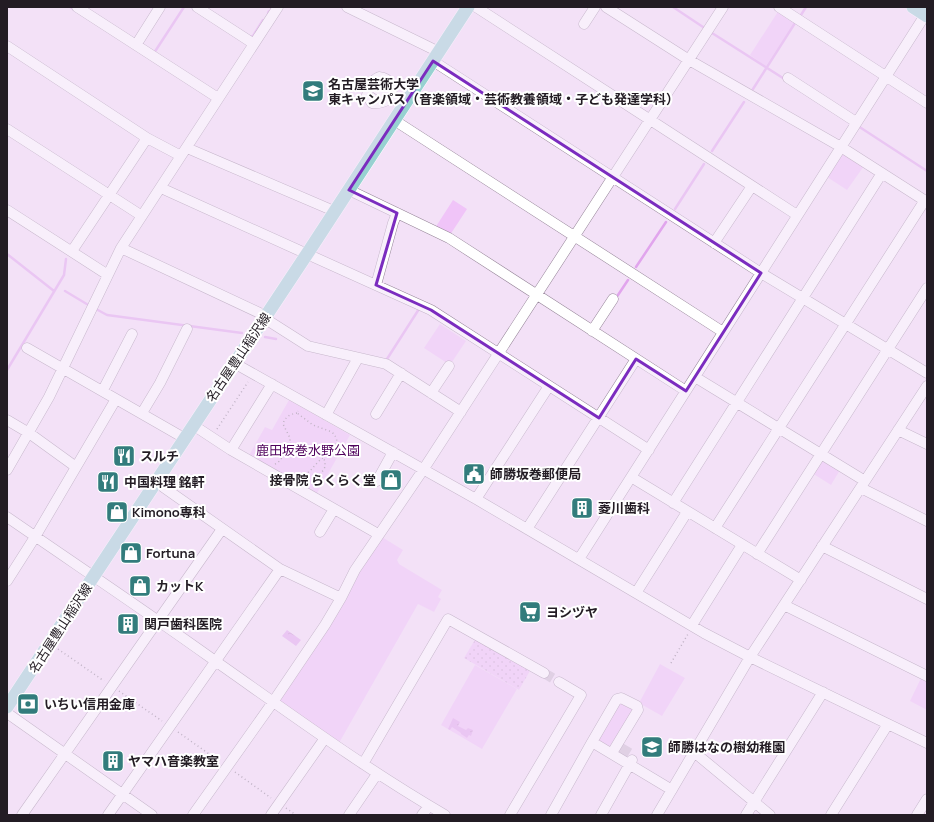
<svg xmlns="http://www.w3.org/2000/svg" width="934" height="822" font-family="Manrope,'Noto Sans JP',sans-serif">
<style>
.green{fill:#f0c4f8}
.garden{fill:url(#garden-dots)}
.water{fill:url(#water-ripples)}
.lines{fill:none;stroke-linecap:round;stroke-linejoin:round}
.stream{stroke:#e1a5ed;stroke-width:2.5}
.minor-tunnel{stroke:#c9bacd;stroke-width:10;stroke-dasharray:10 5;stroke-linecap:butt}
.minor-casing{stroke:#958598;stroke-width:11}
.major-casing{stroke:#fff;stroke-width:14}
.path{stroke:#877b8a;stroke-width:1.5;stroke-dasharray:1 3;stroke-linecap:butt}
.minor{stroke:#fff;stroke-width:10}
.major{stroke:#97d1d1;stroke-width:13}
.marked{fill:none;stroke:#7b2cbf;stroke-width:3;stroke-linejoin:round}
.labels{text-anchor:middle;stroke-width:4;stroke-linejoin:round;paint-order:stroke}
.poi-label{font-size:13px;font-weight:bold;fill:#231c24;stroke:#fff;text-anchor:start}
.street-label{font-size:13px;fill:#231c24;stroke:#fff}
.park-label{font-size:13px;fill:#4f015c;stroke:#fff}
</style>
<defs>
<pattern id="garden-dots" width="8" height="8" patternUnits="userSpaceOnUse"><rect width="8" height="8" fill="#f0c4f8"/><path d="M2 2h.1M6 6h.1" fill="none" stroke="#cea8d4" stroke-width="1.8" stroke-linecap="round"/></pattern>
<pattern id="water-ripples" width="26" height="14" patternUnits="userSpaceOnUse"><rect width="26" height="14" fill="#e1a5ed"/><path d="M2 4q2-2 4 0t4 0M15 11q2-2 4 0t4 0" fill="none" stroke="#c18dcb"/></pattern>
</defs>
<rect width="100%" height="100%" fill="#f3e1f7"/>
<path class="green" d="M779 10 795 21 766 66 750 55Z
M844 154 864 166 847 190 827 177 839 156Z
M453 200 467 209 450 235 435 228Z
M440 324 466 341 450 365 424 348Z
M289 400 350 435 316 495 248 457 265 427 272 430Z
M823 460 840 470 831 485 812 473Z
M382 537 403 550 397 560 399 564 442 590 438 597 441 599 434 612 418 604 339 743 279 700Z
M660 664 685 678 662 716 639 703Z
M475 665 517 689 482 749 441 725Z
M922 676 927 679V710L910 701Z
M620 702 634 708 613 747 608 748 600 742 598 739Z"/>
<path class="garden" d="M476 638 531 669 519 690 464 658Z"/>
<path class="water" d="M287 630 301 640 296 646 282 636Z
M453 718 460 722 458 726 466 730 468 728 473 730 471 736 469 735 467 738 461 734V733L452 727 450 730 448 729Z"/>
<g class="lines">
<path class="stream" d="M70 7 75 10
M673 7 706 29
M271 8 272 7
M268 13 269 11
M801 15 806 7
M712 33 786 80
M250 37 253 36 263 20
M154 53 184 7
M753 89 795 23
M858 126 927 171
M712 151 744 102
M675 209 704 164
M7 254 54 291
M636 267 666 222
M65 291 90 306
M616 298 628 280
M96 309 107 315 242 333
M265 337 276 339
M387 359 419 309 421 310
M7 370 64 275 66 259"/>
<path class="minor-tunnel" d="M544 673 559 682
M621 748 631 754 632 760"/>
<g class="minor-casing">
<path id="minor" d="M77 7 218 98
M197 7 254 44
M347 7 439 52
M476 7 797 215
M606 7 689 60 841 147 927 202
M779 7 927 103
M584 24 595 7
M136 45 160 7
M7 46 147 138 181 156
M433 61 761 273 927 373
M379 77C391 78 393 87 391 98 385 102 380 104 372 103L367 95C368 88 372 80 379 77Z
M788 78 856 122
M371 85 395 100
M394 120 723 332
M7 129 142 216
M187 148 334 211
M161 188 431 310 649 450
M349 190 449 238 686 391
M7 210 108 275
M714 243 752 186
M121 248 266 316
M72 251 147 138
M376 285 393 223 397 213
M264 318 308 346 386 364 461 412
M592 331 613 299
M27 348 116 399
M234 363 476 499 704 633 750 657 927 743
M695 377 865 481
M103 390 132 334
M431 393 449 366
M142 413 160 383 187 329
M376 414 401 373
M326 415 358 358
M7 420 29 433 76 467
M193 425 231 450 378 534
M898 430 927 444
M231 450 272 384
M7 470 49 397 121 248 278 7
M631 477 801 580
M377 481 393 452
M156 482 280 569 341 598
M861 488 927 521
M476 499 549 386
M673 503 882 173
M7 517C75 564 144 610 211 658 288 712 364 768 445 815
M715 528 925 200
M527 529 636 359
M320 532 334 509
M822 546 927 599
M757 554 927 288
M579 559 927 12
M7 581 35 537 116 399 184 438
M636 593 687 512
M784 605 927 676
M692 625 742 545
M7 713 152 815
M592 742 617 699 621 698 637 706 638 710 612 753
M694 752 770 815
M363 764 448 619 544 673
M22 815 222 529
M108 815 280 569
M193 815 273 702 325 625 341 598 355 570 423 470 723 7
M271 815 325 738
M349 815 377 774
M422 815 429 806
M510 815 581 695 559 682
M551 815 592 742 672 790
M601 815 632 760
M657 815 750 657 927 386
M746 815 823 692
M831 815 888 724
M917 815 927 799"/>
</g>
<g class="major-casing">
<path id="major" d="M913 7 927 16
M7 707 307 254 468 7"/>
</g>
<path class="path" d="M297 413C290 414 285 417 283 424L290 438V443L306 453 317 452 322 456 325 461V467L322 472 317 477 312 487
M217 429 248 382
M275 464C285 460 283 448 290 443
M297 477C308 476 312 468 319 461 328 453 345 445 332 432L313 425 297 413 298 411
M58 649 104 681
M671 663 688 634
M119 691 162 721
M178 732 219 761
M235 772 271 798
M286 808 296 815"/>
<use href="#minor" class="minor"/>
<use href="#major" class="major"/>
</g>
<path d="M0 0H934V822H0ZM433 61 761 273 686 391 636 359 599 418 431 310 376 285 397 213 349 190Z" fill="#f3e1f7" fill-opacity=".55" fill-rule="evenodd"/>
<path class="marked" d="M433 61 761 273 686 391 636 359 599 418 431 310 376 285 397 213 349 190Z"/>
<defs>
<g id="university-square" transform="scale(1.15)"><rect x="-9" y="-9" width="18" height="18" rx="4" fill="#327c7c" stroke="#fff"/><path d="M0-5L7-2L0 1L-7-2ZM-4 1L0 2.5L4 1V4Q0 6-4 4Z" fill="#fff"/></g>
<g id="restaurant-square" transform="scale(1.15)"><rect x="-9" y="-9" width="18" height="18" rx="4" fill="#327c7c" stroke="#fff"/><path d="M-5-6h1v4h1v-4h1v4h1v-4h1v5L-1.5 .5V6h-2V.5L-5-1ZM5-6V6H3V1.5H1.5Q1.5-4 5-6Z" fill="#fff"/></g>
<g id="civic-square" transform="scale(1.15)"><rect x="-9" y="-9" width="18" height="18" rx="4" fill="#327c7c" stroke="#fff"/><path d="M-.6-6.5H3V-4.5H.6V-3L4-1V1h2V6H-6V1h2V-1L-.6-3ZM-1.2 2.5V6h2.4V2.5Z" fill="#fff"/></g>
<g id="shop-square" transform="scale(1.15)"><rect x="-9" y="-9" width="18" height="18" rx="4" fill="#327c7c" stroke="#fff"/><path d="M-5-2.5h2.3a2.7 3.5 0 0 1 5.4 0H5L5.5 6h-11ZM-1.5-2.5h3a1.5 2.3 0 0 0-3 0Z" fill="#fff"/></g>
<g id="building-square" transform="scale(1.15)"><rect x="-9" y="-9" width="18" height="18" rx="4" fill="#327c7c" stroke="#fff"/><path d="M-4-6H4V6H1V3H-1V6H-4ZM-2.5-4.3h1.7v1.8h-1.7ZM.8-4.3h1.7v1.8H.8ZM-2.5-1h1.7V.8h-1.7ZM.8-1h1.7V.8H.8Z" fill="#fff"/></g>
<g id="supermarket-square" transform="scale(1.15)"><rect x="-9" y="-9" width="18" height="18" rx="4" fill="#327c7c" stroke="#fff"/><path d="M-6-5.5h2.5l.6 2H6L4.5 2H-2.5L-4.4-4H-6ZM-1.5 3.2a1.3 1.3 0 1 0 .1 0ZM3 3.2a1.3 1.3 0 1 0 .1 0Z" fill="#fff"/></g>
<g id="bank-square" transform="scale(1.15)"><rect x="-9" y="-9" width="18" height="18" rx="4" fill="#327c7c" stroke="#fff"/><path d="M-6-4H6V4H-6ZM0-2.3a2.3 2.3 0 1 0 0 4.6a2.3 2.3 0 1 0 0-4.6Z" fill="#fff"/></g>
<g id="school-square" transform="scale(1.15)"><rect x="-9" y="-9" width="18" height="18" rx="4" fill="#327c7c" stroke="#fff"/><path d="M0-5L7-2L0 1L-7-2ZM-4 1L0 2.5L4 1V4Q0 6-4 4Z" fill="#fff"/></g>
</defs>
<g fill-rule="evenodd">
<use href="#university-square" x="313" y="91"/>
<use href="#restaurant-square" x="124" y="456"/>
<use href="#civic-square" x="474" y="474"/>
<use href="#shop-square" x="391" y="480"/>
<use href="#restaurant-square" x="108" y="482"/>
<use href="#building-square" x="582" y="508"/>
<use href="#shop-square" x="117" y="512"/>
<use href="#shop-square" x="131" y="553"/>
<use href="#shop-square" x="140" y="586"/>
<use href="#supermarket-square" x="530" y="612"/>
<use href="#building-square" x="128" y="624"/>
<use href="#bank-square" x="28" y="704"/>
<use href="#school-square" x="652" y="747"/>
<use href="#building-square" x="113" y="761"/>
</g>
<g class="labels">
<g class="poi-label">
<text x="328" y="89">名古屋芸術大学<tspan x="328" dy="15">東キャンパス（音楽領域・芸術教養領域・子ども発達学科）</tspan></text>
<text x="140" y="461">スルチ</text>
<text x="490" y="479">師勝坂巻郵便局</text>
<text x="376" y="485" text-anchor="end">接骨院 らくらく堂</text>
<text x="124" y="487">中国料理 銘軒</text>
<text x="598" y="513">菱川歯科</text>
<text x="132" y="517">Kimono専科</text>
<text x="146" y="558">Fortuna</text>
<text x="156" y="591">カットK</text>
<text x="546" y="617">ヨシヅヤ</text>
<text x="144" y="629">関戸歯科医院</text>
<text x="44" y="709">いちい信用金庫</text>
<text x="668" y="752">師勝はなの樹幼稚園</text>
<text x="128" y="766">ヤマハ音楽教室</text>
</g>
<g class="street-label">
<text transform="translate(238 357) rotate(-56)" y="5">名古屋豊山稲沢線</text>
<text transform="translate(60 628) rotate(-57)" y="5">名古屋豊山稲沢線</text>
</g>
<g class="park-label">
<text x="308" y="455">鹿田坂巻水野公園</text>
</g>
</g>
<rect width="934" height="822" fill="none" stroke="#231c24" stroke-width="16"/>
</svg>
